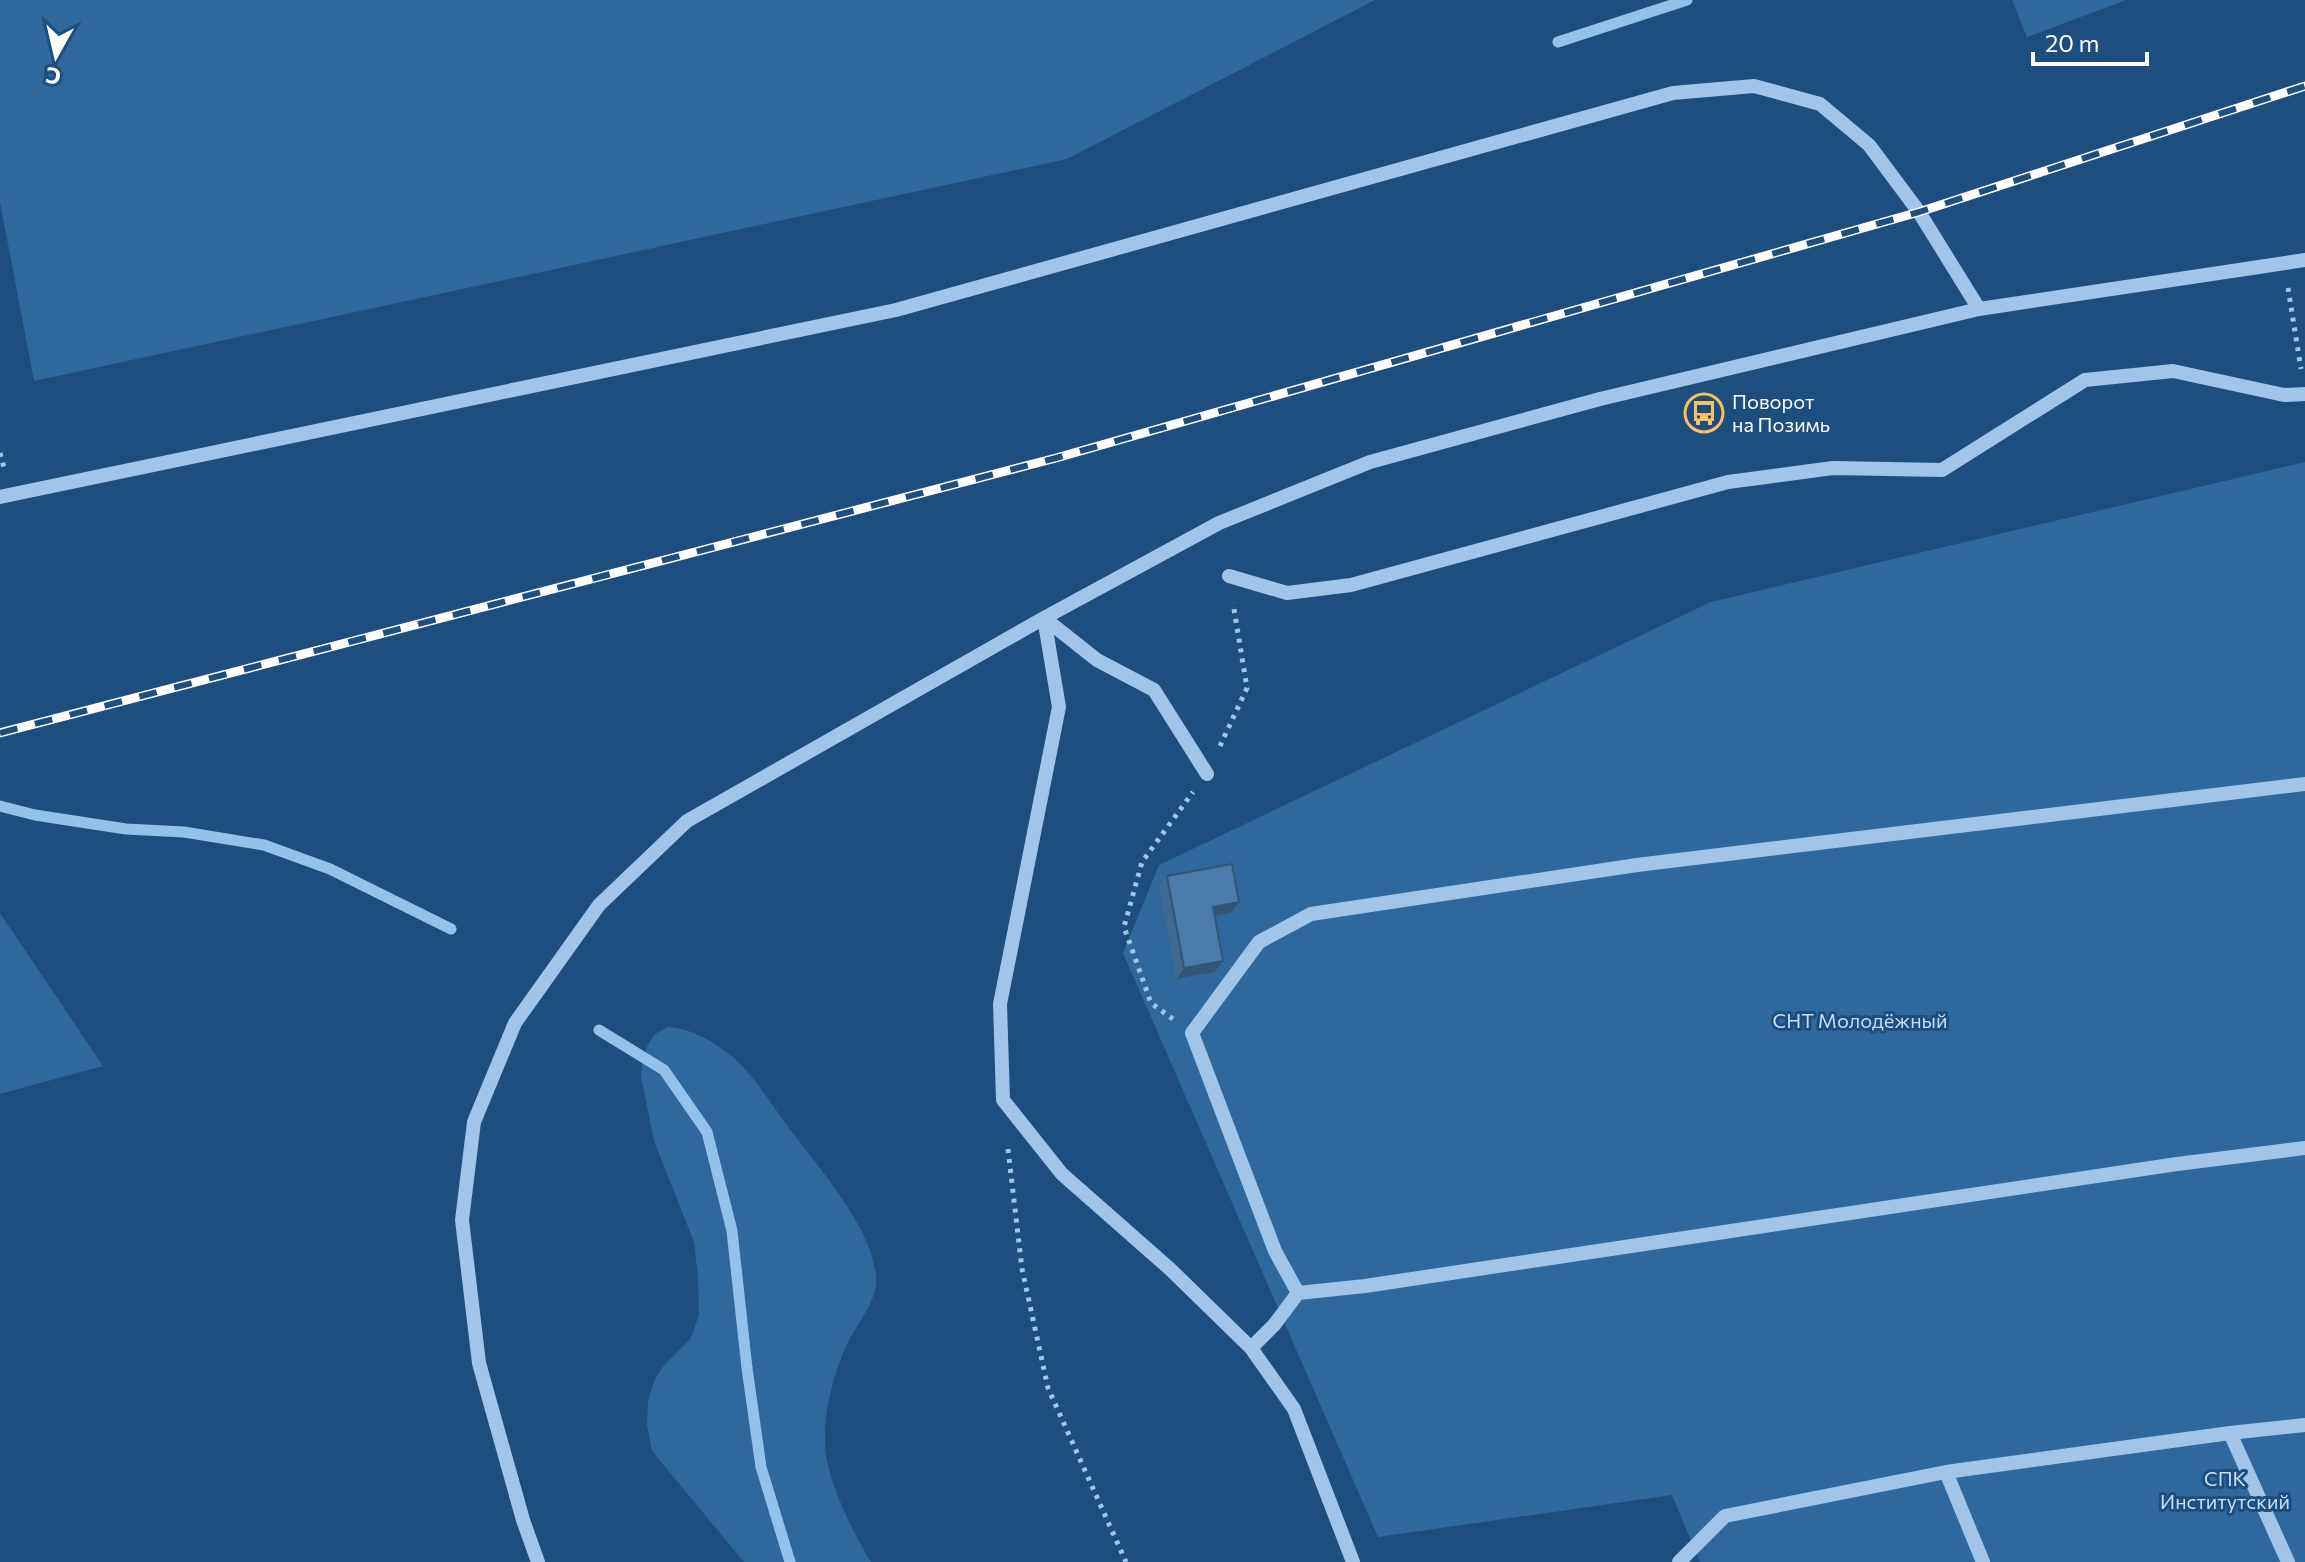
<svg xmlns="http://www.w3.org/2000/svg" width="2305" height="1562" font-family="Commissioner,sans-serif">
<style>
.green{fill:#30689c}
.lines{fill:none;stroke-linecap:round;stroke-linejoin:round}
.stream{stroke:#94c1e9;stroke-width:11}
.path{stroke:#a0c5e8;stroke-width:5;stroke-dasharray:4 6;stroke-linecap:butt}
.minor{stroke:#a0c5e8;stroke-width:14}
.rail-casing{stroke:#fff;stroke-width:9}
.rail{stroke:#1e4e7d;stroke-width:6;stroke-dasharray:18;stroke-linecap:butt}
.wall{fill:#406a91}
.shaded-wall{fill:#345676}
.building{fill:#4a7ba9;stroke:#345676;stroke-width:2}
.labels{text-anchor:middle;stroke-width:6;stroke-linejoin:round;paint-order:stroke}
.poi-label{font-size:20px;fill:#fff;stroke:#1e4e7d;text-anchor:start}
.park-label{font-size:20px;fill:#c4def6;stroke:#1e4e7d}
</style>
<rect width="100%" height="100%" fill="#1e4e7d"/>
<path class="green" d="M0 0H1375L1067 159 34 381 0 202Z
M2012 0H2126L2027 37Z
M2305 462V1562H1700L1672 1495 1378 1537 1123 953 1159 865 1711 602Z
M0 913 103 1066 0 1094Z
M668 1027C695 1028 727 1049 745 1069 761 1087 775 1109 789 1128 818 1167 879 1235 876 1284 875 1302 855 1328 847 1344 833 1376 824 1409 825 1444 825 1476 854 1535 871 1562H744L652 1451 647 1424 648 1402 654 1381 662 1368 691 1338 699 1315 698 1277 694 1242 654 1141 641 1076 643 1056 649 1043 655 1034Z"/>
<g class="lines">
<path class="stream" d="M1558 42 1687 0
M0 806 35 815 126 829 184 832 264 845 330 869 451 929
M599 1030 664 1070 707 1132 732 1231 747 1368 761 1467 790 1562"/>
<path class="path" d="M2288 288 2301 369
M0 453 5 471
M1220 746 1247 688 1233 603
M1173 1019 1151 1003 1124 927 1142 862 1193 792
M1008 1149 1022 1269 1048 1388 1126 1562"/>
<path class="minor" d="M0 497 896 310 1673 93 1754 86 1820 104 1869 145 1919 212 1979 309
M1229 576 1287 593 1351 585 1728 482 1833 468 1942 470 2085 380 2173 371 2284 395 2305 394
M1044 618 1059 707 1000 1004 1003 1100 1062 1174 1170 1269 1251 1348 1294 1409 1353 1562
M1044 618 1097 660 1154 690 1207 774
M2305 784 1637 865 1311 914 1259 942 1192 1033 1275 1251 1298 1293 1365 1286 2177 1164 2305 1148
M1251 1348 1274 1325 1298 1293
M2230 1433 2288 1562
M1946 1472 1983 1562
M538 1562 523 1520 479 1363 462 1220 474 1122 515 1023 599 905 687 821 1044 618 1219 523 1370 462 1600 399 1979 309 2305 260
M1679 1562 1725 1516 1946 1472 2230 1433 2305 1425"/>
<g class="rail-casing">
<path id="rail" d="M0 733 1056 458 1919 212 2305 86"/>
</g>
<use href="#rail" class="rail"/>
</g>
<path class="wall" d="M1167 876 1239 902 1231 913 1215 916 1223 961 1215 972 1176 979 1159 887Z"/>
<path class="shaded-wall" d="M1239 902 1231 913 1205 918 1213 907Z
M1223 961 1215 972 1176 979 1184 968Z"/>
<path class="building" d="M1232 864 1239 902 1213 907 1223 961 1184 968 1167 876Z"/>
<defs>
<g id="bus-ring" transform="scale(2)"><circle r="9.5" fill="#1e4e7d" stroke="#f7c15f" stroke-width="1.5"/><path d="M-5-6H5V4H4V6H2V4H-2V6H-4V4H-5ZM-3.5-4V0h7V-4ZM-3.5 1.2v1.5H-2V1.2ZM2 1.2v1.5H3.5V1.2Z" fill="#f7c15f"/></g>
</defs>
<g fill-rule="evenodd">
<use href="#bus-ring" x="1704" y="413"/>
</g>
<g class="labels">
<g class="poi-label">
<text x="1732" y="409">Поворот<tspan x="1732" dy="23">на Позимь</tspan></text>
</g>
<g class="park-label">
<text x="1860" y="1028">СНТ Молодёжный</text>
<text x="2225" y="1486">СПК<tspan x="2225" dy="23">Институтский</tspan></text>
</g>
</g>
<g transform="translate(56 56) rotate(188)" stroke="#1e4e7d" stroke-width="6" paint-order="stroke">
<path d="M0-6L14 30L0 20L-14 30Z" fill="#ffffff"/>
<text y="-12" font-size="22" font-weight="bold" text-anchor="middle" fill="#ffffff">С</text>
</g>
<path d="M2033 52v12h114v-12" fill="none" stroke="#ffffff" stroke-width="4"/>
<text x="2045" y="52" font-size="24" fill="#ffffff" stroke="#1e4e7d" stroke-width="6" paint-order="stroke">20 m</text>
</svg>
